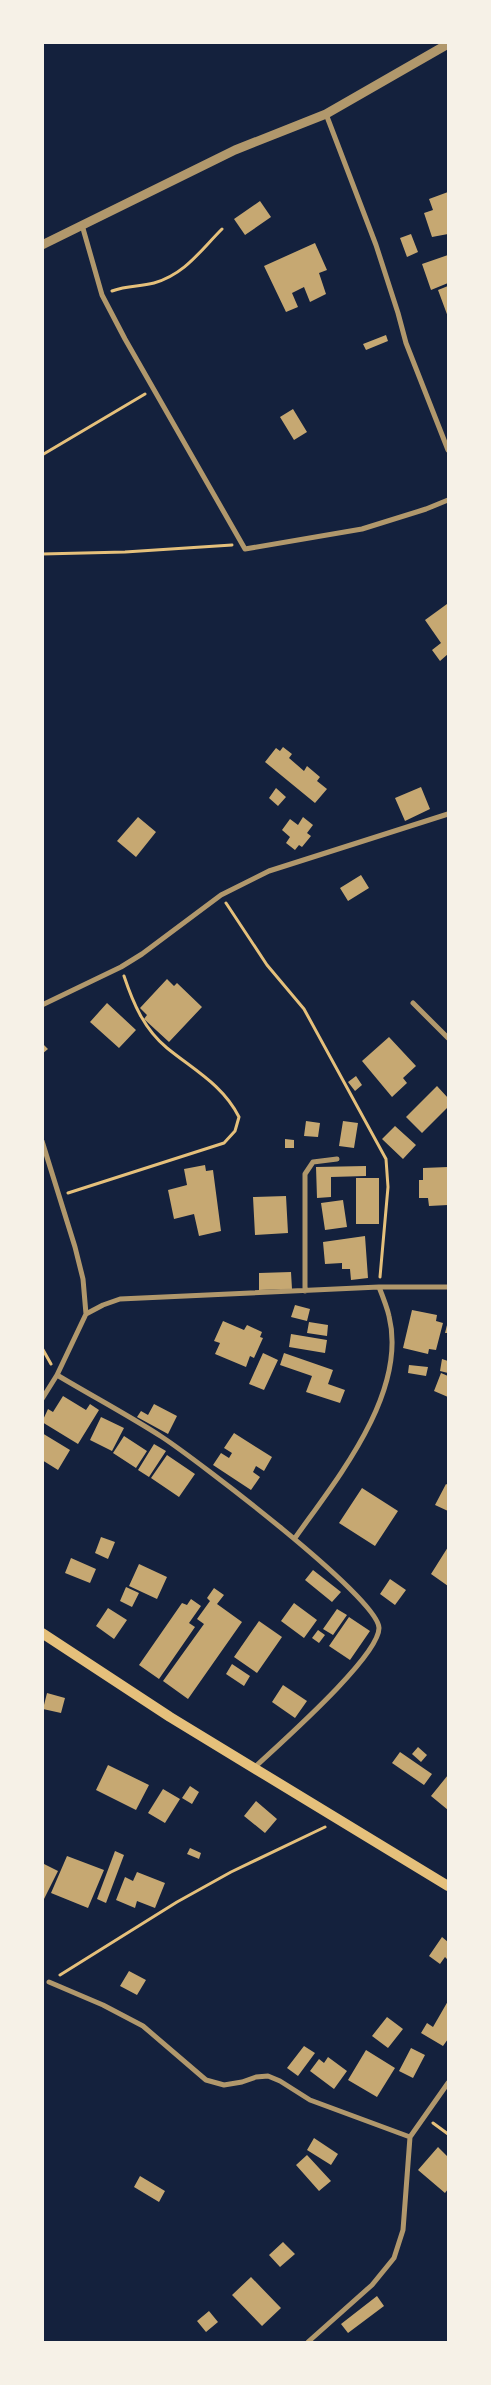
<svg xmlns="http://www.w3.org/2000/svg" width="491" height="2385" font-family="Lora,serif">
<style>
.building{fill:#c6a872}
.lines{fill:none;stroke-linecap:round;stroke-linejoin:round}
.path{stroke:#e5c07b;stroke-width:3}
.minor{stroke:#b1986c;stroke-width:5}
.tertiary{stroke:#b1986c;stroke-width:9}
.secondary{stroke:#e5c07b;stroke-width:10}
</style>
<rect width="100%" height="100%" fill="#14213d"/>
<path class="building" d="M448 192V234L432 237 424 213 433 210 429 199Z
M260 201 271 217 245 235 234 219Z
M411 234 418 252 407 257 400 238Z
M315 243 327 270 319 273 326 294 310 302 304 287 292 293 298 307 286 312 264 266Z
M448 255V283L431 290 422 264Z
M448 286V317L438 290Z
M386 335 388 341 366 350 363 344Z
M293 409 307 432 294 440 280 417Z
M447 604 448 654 440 661 432 650 441 643 425 620Z
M283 747 292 754 289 758 304 771 307 766 320 777 317 781 327 789 315 803 265 762 276 748 280 751Z
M421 787 430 809 405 821 395 798Z
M276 788 286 797 278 806 269 798Z
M138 817 156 832 136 857 117 841Z
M303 817 313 825 307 833 311 836 302 847 299 845 295 850 286 843 290 837 282 830 290 819 298 825Z
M361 875 369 888 348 901 340 888Z
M167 979 174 986 177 983 202 1007 169 1042 144 1019 147 1015 140 1008Z
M107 1003 136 1030 119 1048 90 1022Z
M389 1037 416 1066 403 1078 407 1083 392 1097 362 1061Z
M42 1043 48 1049 42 1054Z
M356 1076 362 1085 355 1091 348 1082Z
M437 1086 448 1098V1107L422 1133 406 1117Z
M306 1121 320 1123 318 1137 304 1136Z
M343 1121 358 1123 354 1148 339 1146Z
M395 1126 416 1145 403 1159 382 1139Z
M285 1139 294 1140V1148H285Z
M205 1165 206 1171 213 1170 221 1231 199 1236 194 1214 174 1219 168 1190 187 1185 184 1169Z
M366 1166V1176L331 1177V1197L317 1198 316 1167Z
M448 1167V1205L429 1206 428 1198H419V1180H423V1168Z
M356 1178H379V1224H356Z
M286 1196 288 1233 255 1235 253 1197Z
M343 1200 347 1227 325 1230 321 1203Z
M365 1236 368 1278 351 1280 350 1269H342V1263L325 1264 323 1242Z
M291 1272 292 1289 259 1290V1273Z
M295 1305 310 1309 307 1321 291 1317Z
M412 1310 437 1315 436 1321 443 1323 436 1350 429 1349 428 1354 403 1348Z
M223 1321 244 1330 247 1325 262 1332 260 1337 263 1338 254 1358 250 1356 246 1367 215 1354 220 1343 214 1341Z
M448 1321V1333H445Z
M309 1322 328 1325 327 1336 307 1333Z
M291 1334 327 1340 325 1353 289 1347Z
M263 1353 278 1360 264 1390 249 1384Z
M284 1353 333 1370 328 1384 345 1390 340 1403 306 1392 312 1376 280 1365Z
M442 1359 448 1361V1373L440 1371Z
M409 1365 428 1367 426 1376 408 1373Z
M441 1373 448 1376V1397L434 1391Z
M63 1396 86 1410 90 1404 99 1410 78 1444 42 1422 48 1409 53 1412Z
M154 1404 177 1416 168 1434 137 1417 141 1411 148 1415Z
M101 1417 124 1428 112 1451 90 1440Z
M42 1433 70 1450 58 1470 42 1460Z
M234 1433 272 1457 264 1471 256 1466 253 1472 260 1477 251 1490 213 1465 221 1453 229 1458 232 1453 224 1448Z
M124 1436 147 1451 136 1468 113 1453Z
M154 1444 166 1451 149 1477 138 1470Z
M167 1455 195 1474 179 1497 151 1478Z
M446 1484 448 1485V1511L435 1505Z
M362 1488 398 1511 375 1546 339 1523Z
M101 1537 115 1542 108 1559 95 1553Z
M448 1547V1586L431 1574Z
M71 1558 96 1569 90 1583 65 1573Z
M139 1564 167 1577 157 1599 129 1586Z
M313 1570 341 1592 332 1602 305 1580Z
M390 1579 406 1590 395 1605 380 1594Z
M126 1587 139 1593 132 1607 120 1601Z
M214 1588 224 1595 217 1604 242 1622 188 1699 163 1681 204 1624 197 1619 210 1601 207 1598Z
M191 1599 201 1606 189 1623 195 1627 159 1679 139 1665 182 1603 187 1605Z
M294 1603 317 1620 304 1638 281 1621Z
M108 1608 127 1620 114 1639 96 1626Z
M337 1609 347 1615 333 1635 323 1629Z
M349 1617 370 1631 350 1660 329 1646Z
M259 1621 282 1637 257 1673 234 1657Z
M318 1630 325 1635 319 1643 312 1638Z
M232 1664 250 1676 244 1686 226 1674Z
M283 1685 307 1701 295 1718 272 1702Z
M47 1693 65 1698 61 1713 43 1709Z
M418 1747 427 1755 421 1762 412 1754Z
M400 1752 432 1774 424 1785 392 1763Z
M108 1765 149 1785 136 1810 96 1790Z
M448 1775V1810L431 1796Z
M190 1786 199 1792 192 1804 182 1798Z
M163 1789 180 1799 165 1823 148 1813Z
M256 1801 277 1819 265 1833 244 1816Z
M190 1848 201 1853 199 1859 187 1854Z
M115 1851 124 1855 106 1903 97 1899Z
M67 1856 104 1870 88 1908 51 1893Z
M42 1863 58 1871 44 1899 42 1898Z
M137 1872 165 1883 155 1908 137 1901 135 1908 116 1900 125 1877 133 1881Z
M442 1937 448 1942V1960L445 1957 440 1964 429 1956Z
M129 1971 146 1980 137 1995 120 1986Z
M448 2001V2039L443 2046 421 2033 427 2023 433 2027Z
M387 2017 403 2029 388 2048 372 2036Z
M304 2046 315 2053 298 2076 287 2068Z
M411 2048 425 2055 413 2078 399 2071Z
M366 2050 395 2068 377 2097 348 2080Z
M328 2057 347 2071 334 2089 310 2071 319 2059 324 2063Z
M314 2138 338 2154 331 2165 307 2150Z
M438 2147 448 2157V2189L445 2193 418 2170Z
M307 2155 331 2181 319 2191 296 2165Z
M140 2176 165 2191 159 2202 134 2187Z
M283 2242 295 2254 280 2267 269 2255Z
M251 2277 281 2308 262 2326 232 2295Z
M377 2296 384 2306 348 2333 341 2324Z
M209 2311 218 2322 206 2332 197 2321Z"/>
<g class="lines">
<path class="path" d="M112 291C128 285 139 287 154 283 185 274 200 251 222 229
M42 455 145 394
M42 554 125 552 232 545
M226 903 267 965 304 1009 386 1159 388 1187 380 1277
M68 1193 224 1143 235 1131 239 1117C223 1085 194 1070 167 1048 144 1029 133 1003 124 976
M42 1348 51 1364
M60 1975 177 1902 231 1872 325 1827
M433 2123 448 2134"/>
<path class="minor" d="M326 114 376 245 398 313 406 343 448 450
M82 225 102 295 125 339 245 549 362 529 426 509 448 500
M413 1003 448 1038
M42 1005 121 967 142 954 221 895 269 871 448 814
M42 1141 75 1247 83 1279 86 1314
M305 1291V1174L313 1162 337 1159
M57 1375C92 1396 128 1415 162 1437 194 1458 379 1598 379 1628 379 1657 277 1746 254 1768
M42 1399 57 1375 86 1314 103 1305 120 1299 379 1287H448
M295 1538C336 1480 408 1393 389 1316 387 1307 383 1297 379 1287
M49 1982 103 2005 143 2026 206 2080 224 2085 242 2082 256 2077 268 2076 280 2081 310 2100 410 2137
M308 2342 372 2285 394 2258 403 2230 410 2137 448 2083"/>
<path class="tertiary" d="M42 245 235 150 326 114 448 44"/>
<path class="secondary" d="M42 1633 170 1717 448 1886"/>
</g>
<rect width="491" height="2385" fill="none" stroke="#f6f1e7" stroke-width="88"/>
</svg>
